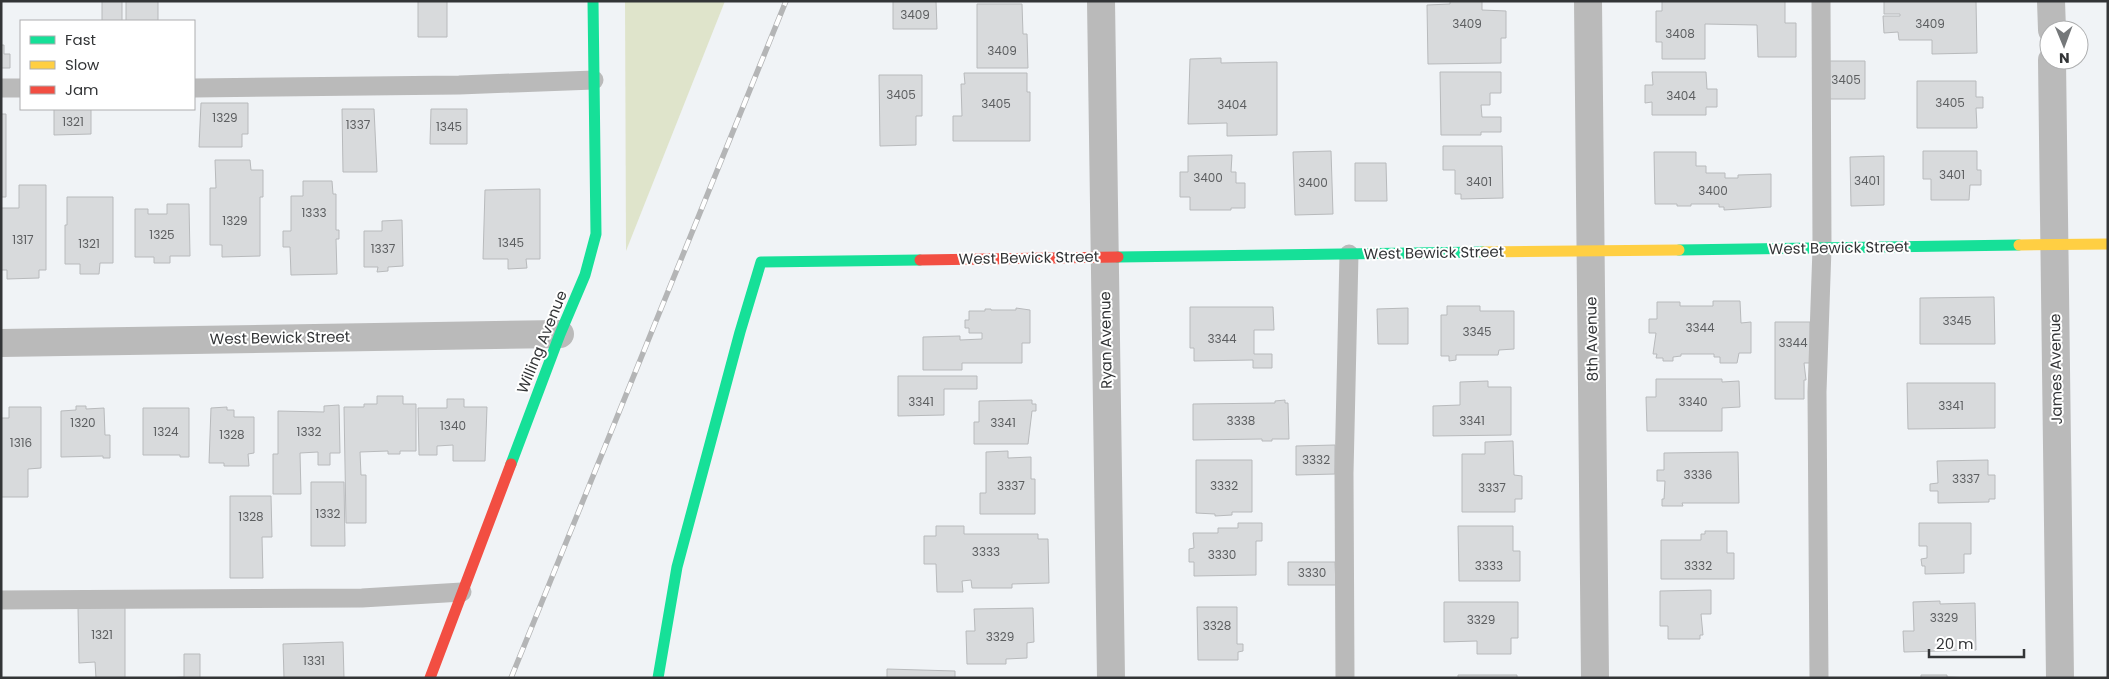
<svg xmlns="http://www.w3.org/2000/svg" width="2109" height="679" font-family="Poppins,sans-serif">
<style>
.green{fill:#dfe4cb}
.building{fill:#d8dadc;stroke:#b8babc}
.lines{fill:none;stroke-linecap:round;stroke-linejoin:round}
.lane{stroke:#bababa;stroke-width:19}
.street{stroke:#bababa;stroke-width:28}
.fast{stroke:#16e098;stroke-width:11}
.slow{stroke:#ffcf43;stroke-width:11}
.jam{stroke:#f24e42;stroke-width:11}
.rail-casing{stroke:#b4b5b6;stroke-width:5.5}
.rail{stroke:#fff;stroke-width:4;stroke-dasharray:11;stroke-linecap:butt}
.labels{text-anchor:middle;stroke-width:4;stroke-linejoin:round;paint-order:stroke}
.number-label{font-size:12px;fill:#5d5f61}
.street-label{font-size:15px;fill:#333537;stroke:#fff}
</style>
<rect width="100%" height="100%" fill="#f0f3f6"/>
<path class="green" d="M625 1H725L626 251Z"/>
<path class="building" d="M102 1H122V21H102Z
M126 1H158V21H126Z
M418 1H447V37H418Z
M893 1H936L937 29H893Z
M1450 1H1482V10L1506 11V38H1501V63L1428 64 1427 5 1450 4Z
M1662 1H1785V23H1796V57H1758L1757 25 1705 24V59H1662V42H1656V11H1662Z
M1884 1H1976L1977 53 1932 54V40H1899L1898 32 1884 33 1883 16H1900V14H1884Z
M977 4H1022L1023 34H1027L1028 68H977Z
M1 45H4V54H10V68H1Z
M1221 58V63L1277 62V135L1227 136V123L1188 124 1190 59Z
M1827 61H1865V99H1828Z
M1440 72H1501V93H1490V105H1481L1482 117H1501V132H1481V135H1441Z
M1652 72H1706L1707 89H1717V107H1706V115H1652V102L1645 103V85H1653Z
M964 73H1027V92H1030V141H953V116H962L961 84H965Z
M879 75H922V116H916V145L880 146Z
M1917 81H1976V97H1983V108H1976L1977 128H1917Z
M201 103H248V134H242V147H199Z
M54 109H91V134L54 135Z
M342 109H374L377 172H343Z
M431 109H467V144H430Z
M1 114H6V197H1Z
M1443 146H1502L1503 198 1461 199V194H1455V170H1443Z
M1331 151 1333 214 1295 215 1293 152Z
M1923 151H1977V170H1981V185H1970L1969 200H1931V179H1923Z
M1654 152H1696V166H1706V173H1725V178H1738V175L1771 174V207L1724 210V207H1719V204H1691V206H1677V204H1655Z
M1232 155 1231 172H1236V183H1245V208H1231V210H1190V197H1180V172H1188V156Z
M1884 156V205L1851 206 1850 157Z
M215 160H250L251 170H263V197H260V256L222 257V245H210V188H216Z
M1355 163H1386L1387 201H1355Z
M303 181H332L333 194H336V230H339V239H336L337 274 291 275 290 247H283V231H291V196H303Z
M19 185H46V270H39V278L7 279V270H1V208H19Z
M540 189V259H526L527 268 508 269V259H483L485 190Z
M67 197H113V263H100L99 274H80V264H65V225H67Z
M167 204H189L190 256H170V263H154V257H135V209H148V214H167Z
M402 220 403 266 388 267V271L377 272 378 267H364V231H382V221Z
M1994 297 1995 344H1920V298Z
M1713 301H1740L1741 323 1751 322V353H1739L1737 363H1720V357H1714V354H1681V356L1673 357V361H1663V358H1656L1657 354H1653L1656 333H1649V319H1657V302H1680V306H1713Z
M1447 306H1480V311H1514V349L1499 350 1498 355H1456V360L1449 361V356H1441V315H1447Z
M1190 307H1273L1274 330H1254V354H1272V368H1253V360L1194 361V348H1190Z
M1016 308 1030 310V343H1022V363H962V370H923V337L960 336V340L982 339V333H969V328H965V320H969V311H985V309H991V310H1016Z
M1408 308V344H1378L1377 309Z
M1775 322H1810V363H1804L1806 380H1804V399H1775Z
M898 376H977V389H944V415L898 416Z
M1656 379H1722V382L1739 381 1740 407 1722 408V431H1647L1646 397H1656Z
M1488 381V387H1511V435L1433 436V406L1460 405V382Z
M1907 383H1995V428L1908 429Z
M377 396H403V404H416V451H400V454H388V451L360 452 361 475H366V523H346L344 407H364V404H377Z
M447 399H464V407H487L485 461H453V445L437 446V455H419L418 408H447Z
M1032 400V404H1036V411H1032L1028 444H974V422H979V401Z
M1285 400V403H1288L1289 439H1272V441H1262V439L1193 440V404L1275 403V401Z
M339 405 340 453H330V465H318V452L300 453 301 494H273V454H278V411L324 412V406Z
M76 406H86V409L104 408 105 435H110V458H103V456L61 457V411L76 410Z
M9 407H41V468L28 469V497H1V418H9Z
M227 407V410H234V417H254V453L248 454 249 466H224V463H209L211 408Z
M143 408H189V457H180V455H143Z
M1513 441 1514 475 1522 476V499H1515V512H1462V454H1485V442Z
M1335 445V474L1296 475V446Z
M1008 451V458L1031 457V479H1035V514H980V493H986V452Z
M1738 452 1739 503H1682L1683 506H1662V499H1664L1665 481H1657V470H1664V453Z
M1196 460H1252V512H1232V515L1215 516V514L1196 513Z
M1988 460V475H1995V499H1989V502L1938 503V491H1930V484L1938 483 1937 461Z
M311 482H344L345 546H311Z
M230 496H271L272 537H262L263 578H230Z
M1238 523H1262V541H1256V575L1194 576V562H1189V549L1194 548 1193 533H1218V528H1238Z
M1919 523H1971V554H1964V573L1925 574V566H1922L1921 559 1927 558V546H1919Z
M936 526H964V534H1038V539H1048L1049 583 1012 584V588H972L971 580 962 581 963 592H937L936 564H924V536H936Z
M1458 526H1513V551H1520V581H1459Z
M1705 531H1727V553H1734V579H1661V540H1701V534H1705Z
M1288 562H1335L1336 585H1288Z
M1711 590V614H1701L1703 635H1700V639H1668V626H1660V591Z
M1940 601V604L1975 603 1976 650 1904 652 1903 631H1914L1913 602Z
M1444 602H1518V638H1511V654H1477V641L1444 642Z
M125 607V678H96L95 662 79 663 78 608Z
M1197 607H1237V644H1243V651L1238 652V660H1198Z
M1033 608 1034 642 1027 643V658L1006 659V664H967L966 631H975L974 609Z
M343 642 344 678H284L283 644Z
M184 654H200V678H166L184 677Z
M887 669 955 671V678H887Z
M1458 675H1517V678H1458Z
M1921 675H1947V677L1973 678H1921Z"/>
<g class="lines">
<path class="lane" d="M1 88H21
M194 88 459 85 594 80
M1 600 362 598 462 592
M1345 678 1344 473 1349 254
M1819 678 1817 392 1822 248 1821 1"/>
<path class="street" d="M1101 1 1111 678
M1588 1 1595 678
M2051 1 2052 30
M2052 60 2060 678
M1 343 560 334"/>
<path class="fast" d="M1679 250 2019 245
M1118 257 1483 252
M511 464 560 334 585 275 596 234 593 1
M658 678 677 567 740 332 761 262 920 260"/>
<path class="slow" d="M2019 245 2108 244
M1483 252 1679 250"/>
<path class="jam" d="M920 260 1118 257
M430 678 511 464"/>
<g class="rail-casing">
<path id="rail" d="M511 678 786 1"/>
</g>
<use href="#rail" class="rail"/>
</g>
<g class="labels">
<g class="number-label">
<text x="915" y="19">3409</text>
<text x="1467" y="28">3409</text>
<text x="1930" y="28">3409</text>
<text x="1680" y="38">3408</text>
<text x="1002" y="55">3409</text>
<text x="1846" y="84">3405</text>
<text x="901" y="99">3405</text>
<text x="1681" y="100">3404</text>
<text x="1950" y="107">3405</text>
<text x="996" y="108">3405</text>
<text x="1232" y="109">3404</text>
<text x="225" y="122">1329</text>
<text x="73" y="126">1321</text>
<text x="358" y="129">1337</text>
<text x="449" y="131">1345</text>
<text x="1952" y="179">3401</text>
<text x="1208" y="182">3400</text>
<text x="1867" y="185">3401</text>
<text x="1479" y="186">3401</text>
<text x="1313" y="187">3400</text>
<text x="1713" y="195">3400</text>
<text x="314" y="217">1333</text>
<text x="235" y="225">1329</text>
<text x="162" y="239">1325</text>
<text x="23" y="244">1317</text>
<text x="511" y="247">1345</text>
<text x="89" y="248">1321</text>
<text x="383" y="253">1337</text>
<text x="1957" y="325">3345</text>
<text x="1700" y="332">3344</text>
<text x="1477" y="336">3345</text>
<text x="1222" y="343">3344</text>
<text x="1793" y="347">3344</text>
<text x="921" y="406">3341</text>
<text x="1693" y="406">3340</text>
<text x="1951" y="410">3341</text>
<text x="1241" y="425">3338</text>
<text x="1472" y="425">3341</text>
<text x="83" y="427">1320</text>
<text x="1003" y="427">3341</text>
<text x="453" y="430">1340</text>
<text x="166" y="436">1324</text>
<text x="309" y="436">1332</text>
<text x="232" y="439">1328</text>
<text x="21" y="447">1316</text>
<text x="1316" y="464">3332</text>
<text x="1698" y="479">3336</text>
<text x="1966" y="483">3337</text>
<text x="1011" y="490">3337</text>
<text x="1224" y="490">3332</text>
<text x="1492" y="492">3337</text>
<text x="328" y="518">1332</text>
<text x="251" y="521">1328</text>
<text x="986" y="556">3333</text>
<text x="1222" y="559">3330</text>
<text x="1489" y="570">3333</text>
<text x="1698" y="570">3332</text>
<text x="1312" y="577">3330</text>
<text x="1944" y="622">3329</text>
<text x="1481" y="624">3329</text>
<text x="1217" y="630">3328</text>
<text x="102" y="639">1321</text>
<text x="1000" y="641">3329</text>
<text x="314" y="665">1331</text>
</g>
<g class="street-label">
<text transform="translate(1839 248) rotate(-1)" y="5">West Bewick Street</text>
<text transform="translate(1434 253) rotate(-1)" y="5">West Bewick Street</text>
<text transform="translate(1029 258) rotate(-1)" y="5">West Bewick Street</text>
<text transform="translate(280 338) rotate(-1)" y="5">West Bewick Street</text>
<text transform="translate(1592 339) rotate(-91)" y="5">8th Avenue</text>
<text transform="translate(1106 340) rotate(-91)" y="5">Ryan Avenue</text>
<text transform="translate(542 342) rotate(-68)" y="5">Willing Avenue</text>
<text transform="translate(2056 369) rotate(-91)" y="5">James Avenue</text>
</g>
</g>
<rect width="2109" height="679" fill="none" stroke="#333537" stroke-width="5"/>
<rect x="20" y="20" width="175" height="90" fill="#ffffff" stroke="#adaeaf"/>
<rect x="30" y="36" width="25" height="8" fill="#16e098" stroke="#adaeaf"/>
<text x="65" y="45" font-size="15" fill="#333537">Fast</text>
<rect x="30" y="61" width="25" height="8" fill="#ffcf43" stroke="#adaeaf"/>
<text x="65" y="70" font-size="15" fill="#333537">Slow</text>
<rect x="30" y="86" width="25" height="8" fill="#f24e42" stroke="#adaeaf"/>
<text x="65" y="95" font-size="15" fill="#333537">Jam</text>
<g transform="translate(2064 45) rotate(179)"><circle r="24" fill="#ffffff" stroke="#adaeaf"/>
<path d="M0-4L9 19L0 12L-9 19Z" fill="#75787a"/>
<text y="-8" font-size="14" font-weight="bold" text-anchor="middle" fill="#333537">N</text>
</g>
<path d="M1929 649v8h95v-8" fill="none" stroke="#333537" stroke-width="2.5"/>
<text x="1936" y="649" font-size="15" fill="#333537" stroke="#ffffff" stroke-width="4" paint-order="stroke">20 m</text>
</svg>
